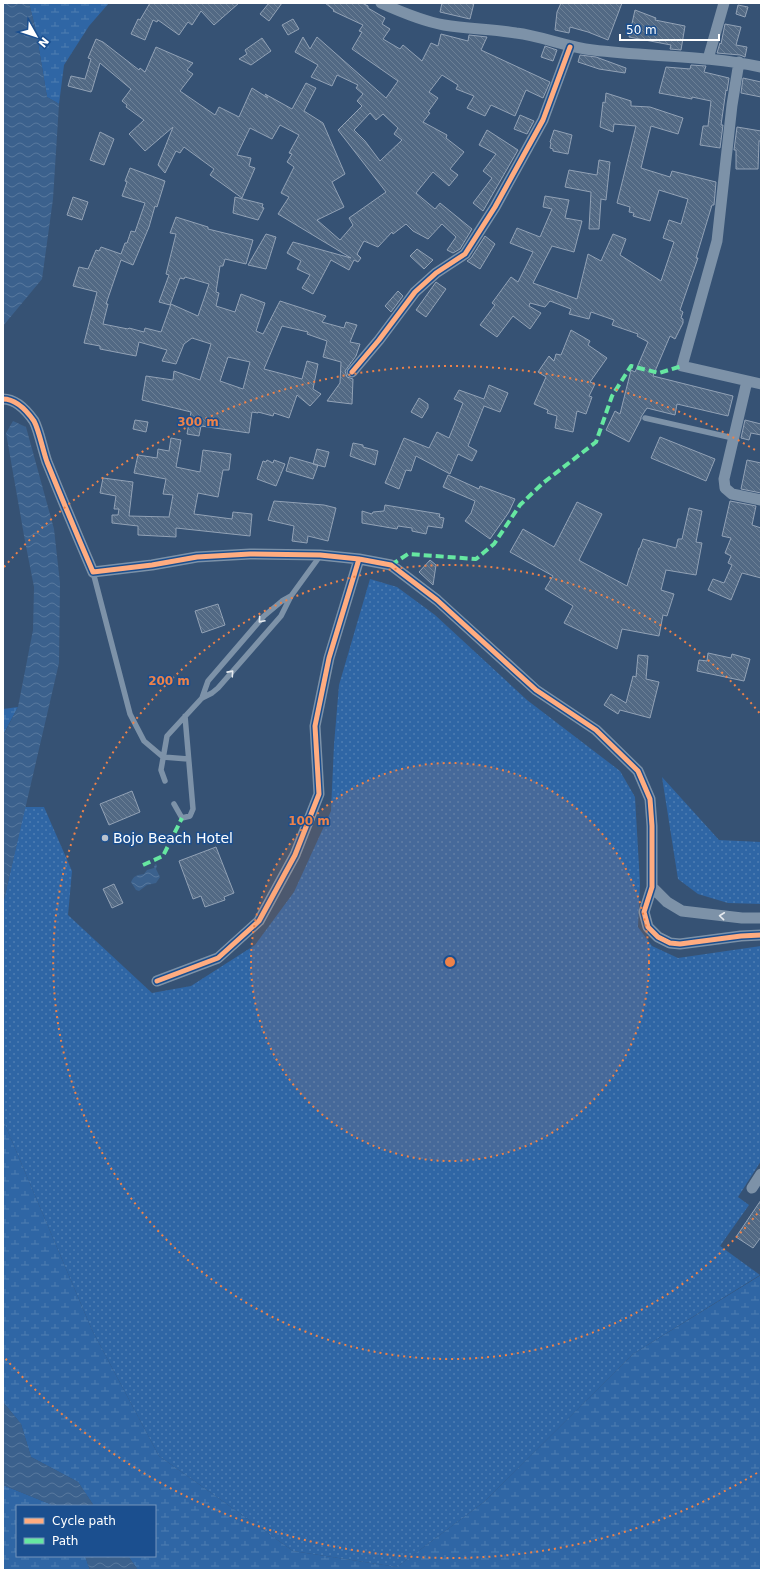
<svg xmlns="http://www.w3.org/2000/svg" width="764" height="1573" font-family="'DejaVu Sans',sans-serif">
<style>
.grass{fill:url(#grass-dots)}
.wetland{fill:url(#wetland-marsh)}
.water{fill:url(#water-waves)}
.building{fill:url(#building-back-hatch);stroke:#92a2b6;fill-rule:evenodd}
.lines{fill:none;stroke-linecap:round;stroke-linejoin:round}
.service{stroke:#7d92a8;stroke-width:5.5}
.minor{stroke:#7d92a8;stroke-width:11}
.quiet{stroke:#66e7a1;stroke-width:4;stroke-dasharray:8 4;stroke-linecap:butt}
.cycleway-casing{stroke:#1b4f8f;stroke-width:8}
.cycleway{stroke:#ffac80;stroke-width:5}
.oneway{stroke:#e5e9ee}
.ring{fill:none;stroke:#ee8249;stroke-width:2;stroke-dasharray:2 4}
.poi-dot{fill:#b9c2ce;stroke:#1b4f8f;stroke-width:1.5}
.labels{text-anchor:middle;stroke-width:3;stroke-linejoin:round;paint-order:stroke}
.poi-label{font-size:14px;fill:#fff;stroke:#1b4f8f;text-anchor:start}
.centre{fill:#ee8249;stroke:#1b4f8f;stroke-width:2}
.ring-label{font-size:12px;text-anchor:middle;font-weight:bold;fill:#ee8249;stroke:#1b4f8f;stroke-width:3;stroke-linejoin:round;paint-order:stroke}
</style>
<defs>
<pattern id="grass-dots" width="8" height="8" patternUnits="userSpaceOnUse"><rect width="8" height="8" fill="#2f66a5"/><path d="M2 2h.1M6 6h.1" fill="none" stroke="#4e7db2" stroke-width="1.8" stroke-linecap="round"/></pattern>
<pattern id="wetland-marsh" width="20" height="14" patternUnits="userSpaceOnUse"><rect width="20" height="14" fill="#2f66a5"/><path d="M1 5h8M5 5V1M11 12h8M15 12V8" fill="none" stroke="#4e7db2"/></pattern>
<pattern id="water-waves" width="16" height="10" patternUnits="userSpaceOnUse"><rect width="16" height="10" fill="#3b618d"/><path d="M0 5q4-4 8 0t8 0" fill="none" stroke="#58799e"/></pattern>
<pattern id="building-back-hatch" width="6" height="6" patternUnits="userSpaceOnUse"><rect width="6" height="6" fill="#526984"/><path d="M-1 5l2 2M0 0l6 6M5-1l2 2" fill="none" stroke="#6c8096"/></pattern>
</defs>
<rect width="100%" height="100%" fill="#365274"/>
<path class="grass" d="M370 579 397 587 435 615 527 700 620 771 635 797 640 884 638 927 652 946 678 958 761 946V1161L738 1197 749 1205 720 1246 760 1275 633 1354 484 1502 397 1567 293 1551 159 1456 92 1330 3 1120V904L25 807H44L72 871 68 915 152 993 191 986 255 945 294 892 331 811 334 745 339 685Z
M662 777 719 840 761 842V904L728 903 698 894 678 879Z"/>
<path class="wetland" d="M29 3H109L89 26 64 65 59 104 47 97 36 31Z
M18 707 3 735V736V709Z
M3 1120 92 1330 159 1456 293 1551 397 1567 484 1502 633 1354 761 1275V1570H138L128 1556H155V1506H94L78 1482 31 1457 21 1424 3 1402Z
M3 1485 55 1506H17V1556H85L90 1570H3Z"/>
<path class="water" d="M3 3H29L36 31 47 97 59 104 53 199 42 279 3 326Z
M13 421 26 427 54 529 60 583 59 663 3 904V736L18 707 33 630 34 587 25 541 6 433Z
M155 864 157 865 156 869 160 877 156 883 147 885 139 891 136 890 131 882C134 876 136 875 144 874L147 870 154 868Z
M3 1402 21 1424 31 1457 78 1482 94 1506H55L3 1485Z
M85 1556H128L138 1570H90Z"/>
<path class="building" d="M150 3H239L214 25 201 11 192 25 188 22 179 35 158 20 157 22 153 20 145 40 131 34 138 19 140 20Z
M269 3H282L269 21 260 14Z
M325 3H362L368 6V8L385 18 382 24 390 29 383 39 400 49 403 45 422 61 431 43 438 46 441 34 468 41 469 35 487 37 481 50 550 82 543 98 526 90 515 116 491 105 485 116 467 108 474 96 456 89 458 85 442 75 429 92 438 98 428 112 430 113 423 122 447 135 446 138 464 152 450 169 458 175 449 186 433 172 416 193 435 209 440 203 472 229 460 249 453 253 447 250 456 237 442 224 428 239 413 231 406 224 393 234 392 232 378 247 364 241 357 254 361 258 358 262 354 260 349 270 331 260 313 294 302 288 310 275 297 269 301 261 287 253 293 242 351 258 278 214 289 197 281 193 294 167 287 162 292 154 289 153 299 135 280 125 272 139 250 128 237 155 251 158 249 166 255 168 242 198 210 175 214 169 184 147 180 153 176 151 165 173 158 165 173 127 145 151 129 134 144 120 126 107 127 105 122 101 131 89 100 63 92 90 91 92 68 86 71 76 85 79 91 59 88 58 96 39 103 42 139 70 140 68 145 72 156 47 193 63 187 70 193 74 180 91 215 115 219 107 239 117 252 88 268 98 265 94 292 109 306 83 316 88 304 111 323 123 345 174 332 182 344 207 317 220 340 240 353 225 349 218 386 192 338 130 362 106 357 101 363 94 356 88 358 85 337 75 332 86 311 77 318 65 295 52 303 37 310 49 317 37 386 98 398 81 352 49 362 32 359 31 363 25 333 11 334 10ZM370 113 376 120 383 114 398 128 394 134 402 140 380 161 365 141 354 130Z
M442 3H474L470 19 440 12Z
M561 3H622L608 40 588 32 570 27 569 33 555 30 557 12Z
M738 5 748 7 745 17 736 14Z
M635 10 656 18 655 20 685 26 681 50 670 49 671 45 629 37Z
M293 19 299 29 288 35 282 25Z
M725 24 741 27 736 45 747 47 745 57 740 55 717 53 720 43 721 44Z
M262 38 271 51 251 65 239 59 247 54 245 50Z
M545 46 557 50 553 61 541 57Z
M580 55 596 57 626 68 625 73 599 69 578 62Z
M691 65 706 66 704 72 729 78 727 91 726 90 721 125H723L720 148 700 145 703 126H708L711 101 692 97V99L659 93 666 67 690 69Z
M743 78 761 82V97L741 93Z
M606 93 631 101V106L650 107 683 118 678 134 651 126 641 168 670 177 672 171 716 182 714 205H712L696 258H698L680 310 683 312 681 318 683 319V323L675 339 670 336 653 376 733 396 728 416 677 404 675 415 647 408 641 417V419L629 442 606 430 615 411 620 414 631 370 635 372 648 342 637 336 638 334 612 325 614 320 591 312 589 319 569 314 571 309 550 301 545 307 530 303 529 306 541 313 530 329 513 316 497 337 480 325 495 305 492 303 511 277 518 282 533 252 510 243 517 228 540 237 552 209 543 207 545 196 569 200 565 218 582 221 574 252 552 246 533 283 577 299 588 254 601 261 613 234 626 239 620 255 661 281 674 242 663 238 669 220 681 224 688 199 659 190 650 221 633 216 634 213 629 212 630 207 617 203 636 126 614 124 613 132 600 127 603 102 605 103Z
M520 115 534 121 527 134 514 129Z
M737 127 761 131V141H759L758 169H736V150H734Z
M487 130 518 150 483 211 473 203 492 178 483 171 496 154 479 145Z
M554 130 572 135 568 154 553 151V149L550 148 551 143 550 142Z
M100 132 114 139 104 165 90 160Z
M599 160 610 162 606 200 601 199 599 229H589L591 192 565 187 569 170 597 175Z
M130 168 165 181 157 207 155 206 149 227 133 265 121 260 106 304H108L103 324 128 329 129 328 144 332 145 328 161 332 171 304 198 316 209 284 185 277 184 279 180 278 170 305 159 302 169 275 166 274 176 234 170 233 176 217 208 227V229L253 240 246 264 225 259 223 266H220L216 292 219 293 216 306 235 312 241 294 265 303 256 331 263 334 280 301 326 316 322 322 344 328 346 322 357 325 350 342 360 344 356 356 345 371 347 377 353 379 352 404 327 401 340 383 341 362 323 357 327 341 307 334 308 332 282 326 264 369 302 379 307 361 318 364 313 389 321 394 310 406 297 395 289 418 274 413 273 416 258 412V413L252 412 249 433 201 426 199 436 187 434 191 412 142 400 146 376 173 380 174 371 200 380 211 344 192 338 184 344 176 364 162 361 167 350 139 342 136 356 100 349V346L84 343 97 292 73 286 79 267 88 269 96 250 99 251 101 247 121 254 125 243H127L131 231 135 232 145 203 122 196 127 182 125 181ZM228 357 250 362 243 389 220 381Z
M73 197 88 202 82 220 67 215Z
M235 197 263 204 262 207 264 208 258 220 233 213Z
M266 234 276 237 266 269 248 265Z
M485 236 495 244 480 269 467 261 471 258Z
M417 249 433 260 424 269 410 256Z
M436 282 446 289 426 317 416 310Z
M398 291 403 296 391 312 385 306Z
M571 330 590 341 588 345 607 358 590 382 595 384 589 396 592 397 586 414 577 411 573 432 555 428 557 416 547 413 548 410 534 404 546 377 538 372 549 356 554 361 556 354 561 355Z
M489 385 508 393 500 412 484 406 468 446 477 451 472 461 458 454 450 474 416 456 411 471 406 470 399 489 385 483 404 438 429 448 437 432 449 438 463 403 454 399 459 390 484 399Z
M419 398 428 404V408L422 418 411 412Z
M135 420 148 422 146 432 133 429Z
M745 420 761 424V435L751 433 749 440 741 438Z
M660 437 715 459 706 481 651 458Z
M171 438 181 440 176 467 200 472 203 450 231 454 229 470H223L218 497 198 493 194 514 232 519 233 512 252 514 250 536 176 528V537L138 535V526L112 523V515H118L119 509H114L116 496 100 493 103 478 133 482 129 516 169 517 173 495 163 494 166 479 134 473 138 455 157 458 158 449 169 451Z
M353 443 363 445V447L378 451 375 465 350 456Z
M317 449 329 452 325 467 313 464Z
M290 457 318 465 313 479 286 471Z
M267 460 273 463 274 460 285 464 276 486 257 479 263 461 266 462Z
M747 460 761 463V493L741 489Z
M448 475 479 489 480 486 515 499 509 512 490 539 465 521 471 513 475 501 443 487Z
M274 501 324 505 336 508 328 541 308 536 307 543 292 541 294 526 268 520Z
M730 501 756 506 752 525 761 528V578L742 573 731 600 708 590 713 579 724 583 732 565 728 563 731 556 725 553 731 538 722 536Z
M577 502 602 514 579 560 582 562 627 586 639 548H640L643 539 676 548 678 539H682L689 508 702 511 696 542 702 543 696 575 666 570 661 590 674 594 667 616 663 615 659 636 622 629 617 649 564 623 573 606 545 589 553 576 510 552 523 529 554 547Z
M385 505 440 514 439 517 444 518 442 528 428 526 426 534 412 531V528L398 526 397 529 362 523V511L372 514 373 512 384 511Z
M430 560 436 565 433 585 419 572Z
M218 604 225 625 202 633 195 611Z
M708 653 731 658 732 654 750 659 744 681 697 671 699 660 707 661Z
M638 655 648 656 646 679 659 682 650 718 620 710 618 714 604 705 611 694 626 703 633 676 636 677Z
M132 791 140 812 109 825 100 804Z
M216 847 234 893 224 897 225 900 205 907 201 896 193 899 179 861Z
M114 884 123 903 112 908 103 889Z
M761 1200V1237L753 1248 736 1237Z"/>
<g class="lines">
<path class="service" d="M645 418 733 438
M93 572 130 714 144 741 163 757 188 759
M202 698 208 681 264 616 282 601 291 596
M165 781 161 770 167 736 202 698 212 693 218 688 281 616 291 596 320 556
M174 804 182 818 190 816 193 809 185 716"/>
<path class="minor" d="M381 3C401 12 422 21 444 25 468 29 492 29 516 33 542 36 566 47 593 50 649 57 705 55 761 67
M708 59 724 3
M739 62 732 105 717 241 682 366 761 384
M352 372 379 340 415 292 436 273 465 254 495 207 543 120 570 47
M747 381 724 479 725 488 732 494 761 500
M3 399C16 399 27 411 34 421 39 430 43 451 47 462 62 499 77 535 93 572L152 565 197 557 250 554 320 555 359 559 391 565 437 600 536 690 596 730 638 771 650 799 652 826V887L644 912 648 927 658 937 670 943 680 944 741 936 761 935
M652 887 667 902 682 911 742 918H761
M157 981 218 958 259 921 295 855 319 794 315 726 329 658 359 559
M752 1188 761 1174"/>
<path class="quiet" d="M391 565 408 554 476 559 494 544 520 505 543 483 596 442 612 396 631 366 659 373 682 366
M143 865 163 856 182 818"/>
<g class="cycleway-casing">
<path id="cycleway" d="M352 372 379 340 415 292 436 273 465 254 495 207 543 120 570 47
M3 399C16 399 27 411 34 421 39 430 43 451 47 462 62 499 77 535 93 572L152 565 197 557 250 554 320 555 359 559 391 565 437 600 536 690 596 730 638 771 650 799 652 826V887L644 912 648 927 658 937 670 943 680 944 741 936 761 935
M157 981 218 958 259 921 295 855 319 794 315 726 329 658 359 559"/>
</g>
<use href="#cycleway" class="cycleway"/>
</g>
<defs><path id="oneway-chevron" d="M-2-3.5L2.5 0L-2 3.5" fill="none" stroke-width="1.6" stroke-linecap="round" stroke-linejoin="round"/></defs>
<g class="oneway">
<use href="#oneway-chevron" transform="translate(261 620) rotate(131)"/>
<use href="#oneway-chevron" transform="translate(231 673) rotate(-48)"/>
<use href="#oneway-chevron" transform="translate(722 916) rotate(-174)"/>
</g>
<circle cx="450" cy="962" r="199" fill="#ee8249" fill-opacity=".12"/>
<g class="ring">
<circle cx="450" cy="962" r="199"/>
<path d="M761 1209A397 397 0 1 1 761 715"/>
<path d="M757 1473A596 596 0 0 1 4 1357M4 567A596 596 0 0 1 757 451"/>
</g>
<circle class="poi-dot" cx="105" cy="838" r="4"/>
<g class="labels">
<g class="poi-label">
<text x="113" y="843">Bojo Beach Hotel</text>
</g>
</g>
<circle cx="450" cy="962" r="6" class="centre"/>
<g class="ring-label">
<text x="198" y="426">300 m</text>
<text x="169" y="685">200 m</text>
<text x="309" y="825">100 m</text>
</g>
<rect width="764" height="1573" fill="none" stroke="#ffffff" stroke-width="8"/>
<rect x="16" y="1505" width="140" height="52" fill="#1b4f8f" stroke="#7695bc"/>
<rect x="24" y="1518" width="20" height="6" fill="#ffac80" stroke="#7695bc"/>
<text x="52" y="1525" font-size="12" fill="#ffffff">Cycle path</text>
<rect x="24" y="1538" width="20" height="6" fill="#66e7a1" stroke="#7695bc"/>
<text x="52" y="1545" font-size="12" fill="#ffffff">Path</text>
<g transform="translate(36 36) rotate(129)" stroke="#1b4f8f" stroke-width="3" paint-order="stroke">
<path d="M0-3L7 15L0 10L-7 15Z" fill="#ffffff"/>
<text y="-6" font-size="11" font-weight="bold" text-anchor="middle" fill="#ffffff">N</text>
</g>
<path d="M620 34v6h99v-6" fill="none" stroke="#ffffff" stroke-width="2"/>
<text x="626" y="34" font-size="12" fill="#ffffff" stroke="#1b4f8f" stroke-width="3" paint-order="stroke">50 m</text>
</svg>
